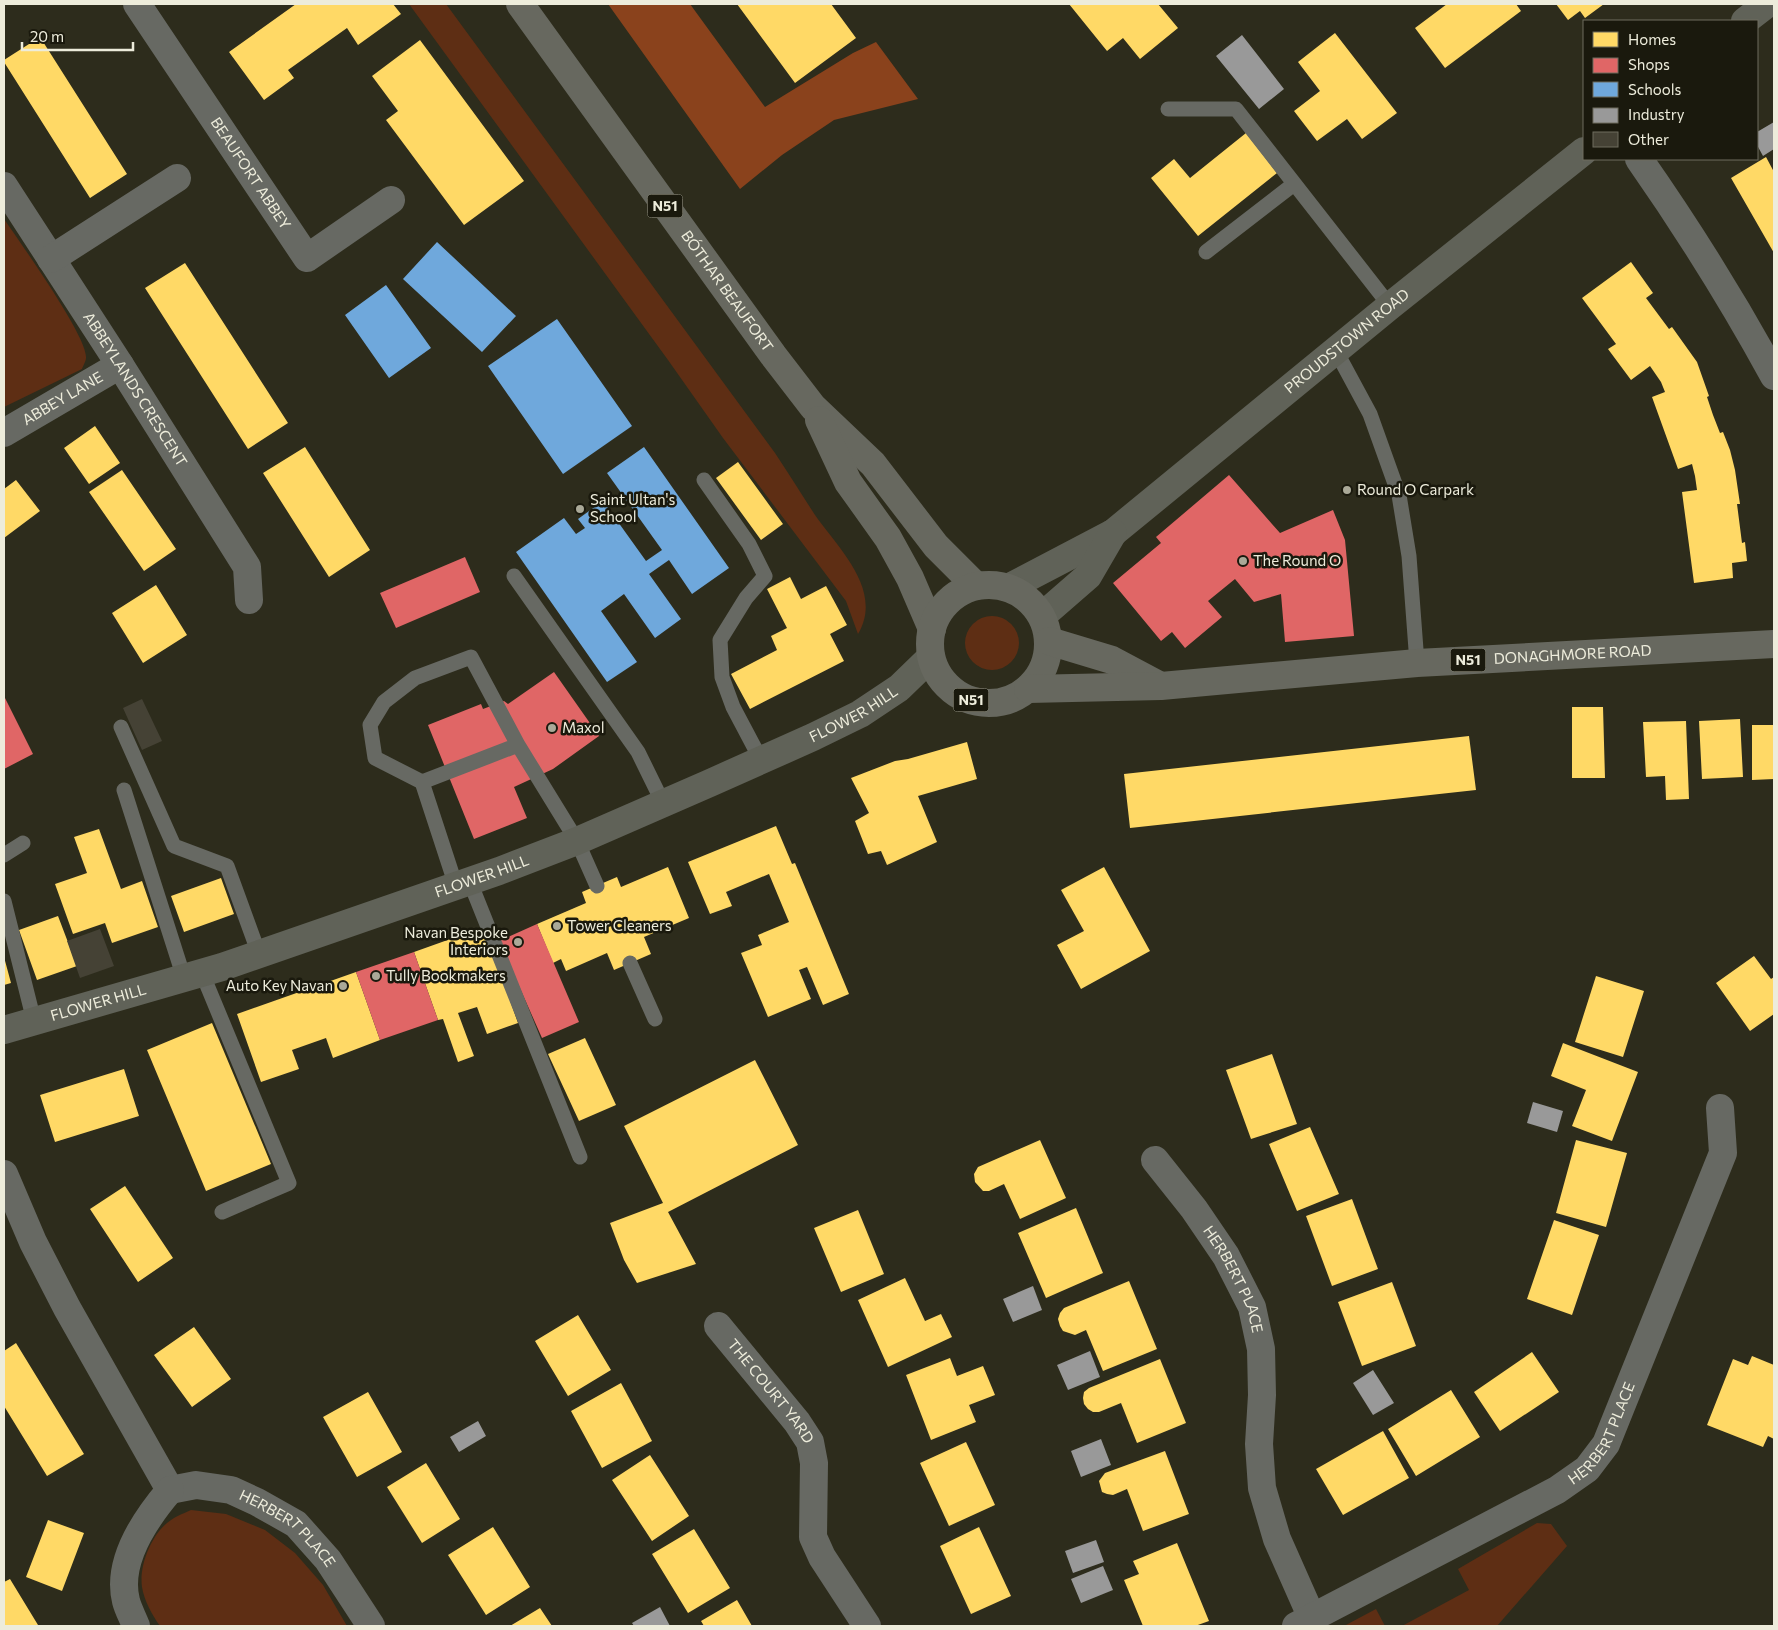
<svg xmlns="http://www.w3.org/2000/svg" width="1778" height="1630" font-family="Commissioner,sans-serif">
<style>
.green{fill:#5e2e14}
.forest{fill:#8a421c}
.homes{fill:#ffd966}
.shops{fill:#e06666}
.schools{fill:#6fa8dc}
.industry{fill:#999}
.building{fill:#454235}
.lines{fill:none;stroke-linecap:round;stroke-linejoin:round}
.lane{stroke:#676963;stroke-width:15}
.street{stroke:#676963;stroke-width:28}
.secondary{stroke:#606258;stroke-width:28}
.primary{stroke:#67685f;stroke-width:28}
.poi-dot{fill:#aaa998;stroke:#1a190d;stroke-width:2}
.labels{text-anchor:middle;stroke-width:5;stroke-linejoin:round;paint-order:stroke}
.shield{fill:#1a190d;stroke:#aead9d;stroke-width:1}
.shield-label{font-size:14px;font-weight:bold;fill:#edecdb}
.street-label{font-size:15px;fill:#edecdb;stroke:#1a190d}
.poi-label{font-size:15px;fill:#edecdb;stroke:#1a190d;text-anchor:start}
</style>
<rect width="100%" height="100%" fill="#2d2c1c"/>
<path class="green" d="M409 4H446L775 453C789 474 802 495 815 515 838 548 884 590 858 634L846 601 723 438 668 360Z
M4 219C19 241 88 337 86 358 86 361 83 366 82 369L4 407Z
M965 643a27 27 0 1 1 54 0a27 27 0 1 1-54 0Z
M191 1510 226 1514 265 1530 295 1553 323 1585 347 1626H160C152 1615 144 1600 142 1587 139 1566 151 1536 167 1523 174 1517 182 1514 191 1510Z
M1537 1523 1551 1524 1567 1546 1497 1626H1402L1469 1590 1458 1569Z
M1376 1609 1385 1626H1344Z"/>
<path class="forest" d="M608 4H690L765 107 853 53 876 42 918 99 834 120 782 155 740 189Z"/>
<path class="homes" d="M296 4H393L401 14 358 45 347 28 288 70 294 78 264 100 229 52Z
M737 4H831L856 38 795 83Z
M1069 4H1158L1178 28 1140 59 1123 38 1107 51Z
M1447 4H1516L1521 11 1445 68 1415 28Z
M1556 4H1604L1585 18 1580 11 1568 20Z
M1335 33 1397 113 1362 139 1347 119 1317 141 1294 111 1320 91 1298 62Z
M40 37 127 174 90 198 4 62V60Z
M420 40 524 181 464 225 386 120 398 111 372 76Z
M1246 133 1277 173 1198 236 1151 178 1174 159 1190 178Z
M1766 157 1774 172V253L1731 178Z
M1631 262 1653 293 1646 298 1669 329 1672 327 1697 362 1709 396 1707 397 1713 415 1720 433 1723 432 1730 450 1735 470 1740 504H1737L1742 543 1745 542 1747 561 1732 563 1733 578 1694 583 1682 492 1697 490 1695 476 1692 464 1678 469 1652 397 1665 392 1661 382 1650 366 1631 380 1608 349 1616 344 1582 298Z
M185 263 288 423 248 449 145 288Z
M95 426 120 463 89 484 64 448Z
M305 447 370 550 329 577 263 473Z
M738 462 783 524 761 540 716 478Z
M122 470 176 549 144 571 89 492Z
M16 480 40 511 4 538V489Z
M790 577 801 599 826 586 847 625 830 634 844 661 750 709 731 674 777 650 771 636 787 628 767 589Z
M156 585 187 635 143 663 112 613Z
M1572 707H1603L1605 778H1572Z
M1740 719 1743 777 1702 779 1699 721Z
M1686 721 1689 799 1666 800 1665 776 1646 777 1643 722Z
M1752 725H1774V779L1752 780Z
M1469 736 1476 790 1130 828 1124 774Z
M967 742 977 779 918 796 937 842 887 865 881 851 868 854 855 821 869 813 851 778 895 761 908 759Z
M776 826 792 864 795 863 849 994 823 1005 807 967 799 970 811 999 768 1017 741 953 762 945 758 935 789 922 769 874 726 892 732 906 710 914 688 862Z
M99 829 121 889 142 881 158 927 112 943 105 923 73 934 55 884 87 873 74 837Z
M668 867 689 918 644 937 651 954 614 970 607 953 566 971 561 959 553 963 537 924 586 903 582 892 617 877 621 887Z
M1104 867 1150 951 1081 989 1057 945 1084 931 1061 890Z
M221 878 234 914 184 932 171 896Z
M58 916 77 966 37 980 19 930Z
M484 927 518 1023 487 1034 477 1007 458 1013 474 1056 458 1062 443 1019 438 1020 414 952Z
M1754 956 1771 979 1774 977V1014L1750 1031 1716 983Z
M4 957 11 983 4 985Z
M356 972 380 1040 333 1058 326 1038 292 1050 299 1069 261 1082 237 1014Z
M1596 976 1644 991 1623 1057 1575 1042Z
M212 1023 271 1164 206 1191 147 1050Z
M585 1038 616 1105 579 1121 548 1054Z
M1563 1043 1638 1072 1612 1141 1572 1126 1586 1090 1551 1076Z
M1272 1054 1297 1124 1251 1139 1226 1070Z
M755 1060 798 1145 668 1212 696 1264 637 1283 624 1260 610 1223 663 1203 624 1126Z
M124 1069 139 1116 55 1142 40 1095Z
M1310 1127 1339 1194 1297 1211 1269 1144Z
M1040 1140 1066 1198 1020 1219 1004 1184 989 1191H983L975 1182 974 1174 978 1167Z
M1576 1140 1627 1153 1606 1227 1556 1213Z
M125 1186 173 1258 138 1282 90 1209Z
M1352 1199 1378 1269 1332 1286 1306 1216Z
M1076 1208 1103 1273 1046 1298 1018 1233Z
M858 1210 884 1274 841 1292 814 1228Z
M1554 1220 1599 1235 1572 1315 1527 1299Z
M905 1278 925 1321 941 1314 952 1337 888 1367 858 1300Z
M1129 1281 1157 1349 1103 1371 1086 1330 1075 1335 1063 1331 1060 1326 1058 1319 1060 1313 1064 1308Z
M1392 1282 1416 1346 1362 1366 1338 1302Z
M578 1315 611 1370 568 1396 535 1341Z
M194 1327 231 1379 192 1407 154 1355Z
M16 1343 84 1454 47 1476 4 1406V1351Z
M1532 1352 1559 1392 1500 1431 1474 1392Z
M1752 1356 1774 1365V1439L1768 1436 1763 1447 1707 1425 1733 1359 1748 1365Z
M950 1358 957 1376 983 1366 995 1395 969 1405 976 1422 931 1440 906 1375Z
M1160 1359 1186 1423 1137 1443 1121 1403 1099 1412H1093L1088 1409 1084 1404 1083 1398 1084 1392 1089 1388Z
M621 1383 652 1441 602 1468 571 1411Z
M1451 1390 1480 1437 1416 1476 1388 1429Z
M368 1392 402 1452 357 1477 323 1417Z
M1383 1431 1409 1478 1343 1515 1316 1469Z
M966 1442 995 1505 949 1526 920 1463Z
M1165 1451 1189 1514 1143 1531 1127 1489 1113 1495 1107 1494 1102 1492 1099 1481 1105 1473Z
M650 1455 689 1516 652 1541 612 1480Z
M426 1463 460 1519 422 1543 387 1487Z
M48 1520 84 1533 62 1591 26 1577Z
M493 1527 530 1587 486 1615 448 1555Z
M979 1527 1011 1596 971 1614 940 1546Z
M694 1529 730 1588 688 1613 652 1554Z
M1177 1543 1209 1621 1195 1626H1143L1124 1580 1139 1574 1133 1561Z
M10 1579 38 1625 36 1626H4V1582Z
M737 1600 752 1626H704L701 1621Z
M540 1608 552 1626H510Z"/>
<path class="shops" d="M1229 475 1280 533 1333 510 1345 540 1354 636 1285 642 1281 594 1254 602 1235 579 1208 601 1222 617 1185 648 1172 632 1161 641 1113 583 1161 543 1156 537Z
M465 557 480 592 396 628 380 593Z
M554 672 599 736 553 769 514 787 527 818 474 839 428 725 481 704 483 709 504 701 508 704Z
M4 696 33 754 4 769Z
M537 924 579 1022 542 1038 499 941Z
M414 952 438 1020 380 1040 356 972Z"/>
<path class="schools" d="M437 242 516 316 482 352 403 279Z
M386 285 431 348 389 378 345 315Z
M557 319 632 426 563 474 488 366Z
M644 447 729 568 692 594 669 560 649 574 681 619 655 638 624 594 601 611 637 662 607 682 516 552 564 518 576 534 585 528 578 519 603 501 646 561 662 550 607 473Z"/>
<path class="industry" d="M1242 35 1284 89 1259 109 1216 56Z
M1774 122V149L1763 156 1757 145V132Z
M1533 1102 1563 1111 1557 1132 1527 1123Z
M1033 1286 1042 1310 1013 1322 1003 1299Z
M1090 1351 1100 1377 1068 1390 1057 1365Z
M1373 1370 1394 1403 1373 1415 1353 1383Z
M478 1421 486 1436 459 1452 450 1437Z
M1101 1439 1111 1465 1081 1477 1071 1451Z
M1096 1540 1104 1562 1073 1573 1065 1551Z
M1103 1566 1113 1590 1081 1603 1071 1579Z
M660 1607 670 1626H634L632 1623Z"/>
<path class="building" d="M142 699 162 741 142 750 123 708Z
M100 929 114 966 80 978 67 941Z"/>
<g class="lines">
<path class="lane" d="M1168 109H1236L1390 306
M1206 252 1294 184
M1336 351 1370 414 1399 495 1409 556 1417 663
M704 480 749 544 765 576 746 598 720 640 722 677 733 707 761 760
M514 576 638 752 663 803
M121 727 174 846 227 866 259 954
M422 782 375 758 370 725 384 702 415 678 471 657 518 745
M124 790 184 978
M4 855 23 843
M470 882 580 1157
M456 886 422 782 518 745 577 841 597 886
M4 901 34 1021
M630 963 655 1019
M202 973 289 1183 222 1212"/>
<g class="street">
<path id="s1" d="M137 4 307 258 391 200"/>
<path d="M1639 159C1688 229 1733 301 1774 376"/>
<path id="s2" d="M4 186 120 365 247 567 249 600"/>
<path d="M51 259 177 178"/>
<path id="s3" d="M4 433 120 365"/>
<path id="s4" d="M1155 1160 1194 1209 1226 1256 1252 1307 1261 1349 1262 1395 1259 1444 1262 1488 1277 1539 1312 1618"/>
<path d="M4 1174 33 1242 67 1308 170 1490"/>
<path id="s5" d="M718 1326 797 1422 810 1442 814 1463 813 1537 822 1557 867 1626"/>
<path id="s6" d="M170 1490 196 1485 231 1490 257 1502 296 1524 328 1560 371 1626"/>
<path d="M136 1626C133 1618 128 1609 126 1601 116 1561 146 1518 170 1490"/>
<path id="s7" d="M1296 1626 1557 1490 1587 1469 1606 1444 1723 1153 1720 1108"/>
</g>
<g class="secondary">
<path d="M1745 21 1767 4"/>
<path id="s8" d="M1008 588 1113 533 1390 306 1584 151"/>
<path d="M1042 616 1088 576 1113 533"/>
<path id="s9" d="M4 1030 222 967 499 871 577 841 710 783 813 737 860 714 899 688 931 657"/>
</g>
<g class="primary">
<path id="s10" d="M520 4 773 355 813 407 873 464 936 546 976 586"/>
<path d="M819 420 848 482 888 538 910 578 932 629"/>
<circle cx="989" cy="644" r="59"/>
<path d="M1049 641 1112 660 1159 685"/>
<path id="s11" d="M1028 689 1161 686 1417 663 1774 644"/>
</g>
</g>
<g class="poi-dot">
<circle cx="1347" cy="490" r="5"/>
<circle cx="580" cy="509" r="5"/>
<circle cx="1243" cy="561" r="5"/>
<circle cx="552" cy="728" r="5"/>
<circle cx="557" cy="926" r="5"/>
<circle cx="518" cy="942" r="5"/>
<circle cx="376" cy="976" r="5"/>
<circle cx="343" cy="986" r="5"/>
</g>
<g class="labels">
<g class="shield">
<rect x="647.5" y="194.5" width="35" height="23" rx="4"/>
<rect x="1450.5" y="648.5" width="35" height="23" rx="4"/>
<rect x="953.5" y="688.5" width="35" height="23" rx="4"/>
</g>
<g class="shield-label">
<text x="665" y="211">N51</text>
<text x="1468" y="665">N51</text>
<text x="971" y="705">N51</text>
</g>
<g class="street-label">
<text dy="5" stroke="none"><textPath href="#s1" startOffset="204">BEAUFORT ABBEY</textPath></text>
<text dy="5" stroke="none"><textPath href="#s10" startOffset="354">BÓTHAR BEAUFORT</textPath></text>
<text dy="5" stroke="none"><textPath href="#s8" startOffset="421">PROUDSTOWN ROAD</textPath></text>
<text dy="5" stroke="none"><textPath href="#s2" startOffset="242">ABBEYLANDS CRESCENT</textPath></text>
<text dy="5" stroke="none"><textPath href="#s3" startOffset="68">ABBEY LANE</textPath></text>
<text dy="5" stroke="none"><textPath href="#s11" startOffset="546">DONAGHMORE ROAD</textPath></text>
<text dy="5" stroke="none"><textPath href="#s9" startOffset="908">FLOWER HILL</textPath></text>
<text dy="5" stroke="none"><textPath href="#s9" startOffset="502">FLOWER HILL</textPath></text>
<text dy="5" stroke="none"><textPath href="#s9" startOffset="98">FLOWER HILL</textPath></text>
<text dy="5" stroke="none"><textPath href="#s4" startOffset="144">HERBERT PLACE</textPath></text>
<text dy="5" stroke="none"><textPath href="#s5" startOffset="84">THE COURT YARD</textPath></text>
<text dy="5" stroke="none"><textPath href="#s7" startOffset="369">HERBERT PLACE</textPath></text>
<text dy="5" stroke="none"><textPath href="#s6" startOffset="131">HERBERT PLACE</textPath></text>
</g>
<g class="poi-label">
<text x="1357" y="495">Round O Carpark</text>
<text x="590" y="505">Saint Ultan's<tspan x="590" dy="17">School</tspan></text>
<text x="1253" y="566">The Round O</text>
<text x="562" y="733">Maxol</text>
<text x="567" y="931">Tower Cleaners</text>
<text x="508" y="938" text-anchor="end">Navan Bespoke<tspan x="508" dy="17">Interiors</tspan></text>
<text x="386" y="981">Tully Bookmakers</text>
<text x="333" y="991" text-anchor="end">Auto Key Navan</text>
</g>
</g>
<rect width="1778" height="1630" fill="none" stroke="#edecdb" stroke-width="10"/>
<rect x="1583" y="20" width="175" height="140" fill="#1a190d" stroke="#6e6d5f"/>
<rect x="1593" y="32" width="25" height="15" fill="#ffd966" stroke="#6e6d5f"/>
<text x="1628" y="45" font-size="15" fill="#edecdb">Homes</text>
<rect x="1593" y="58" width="25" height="15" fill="#e06666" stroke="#6e6d5f"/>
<text x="1628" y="70" font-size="15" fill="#edecdb">Shops</text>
<rect x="1593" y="82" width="25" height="15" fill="#6fa8dc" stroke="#6e6d5f"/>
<text x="1628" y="95" font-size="15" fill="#edecdb">Schools</text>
<rect x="1593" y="108" width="25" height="15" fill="#999999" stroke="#6e6d5f"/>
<text x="1628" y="120" font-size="15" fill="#edecdb">Industry</text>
<rect x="1593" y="132" width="25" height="15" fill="#454235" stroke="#6e6d5f"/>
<text x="1628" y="145" font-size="15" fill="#edecdb">Other</text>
<path d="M22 42v8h111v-8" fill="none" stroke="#edecdb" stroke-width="2.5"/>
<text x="30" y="42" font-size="15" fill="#edecdb" stroke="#1a190d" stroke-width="4" paint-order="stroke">20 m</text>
</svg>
